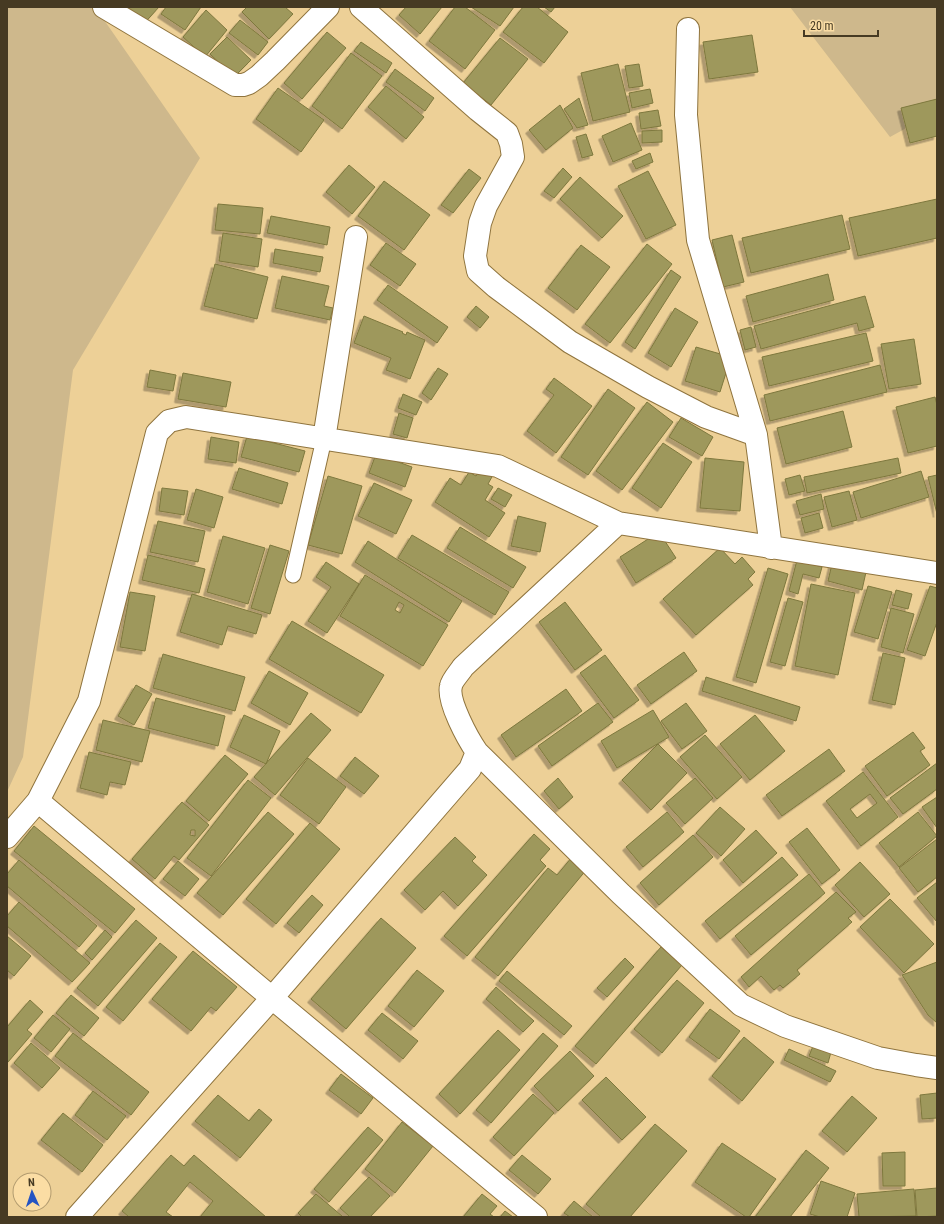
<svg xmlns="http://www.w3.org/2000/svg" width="944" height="1224" font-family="'Roboto Condensed',sans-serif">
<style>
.green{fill:#ceb88c}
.building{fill:#9e985c;stroke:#7e783e;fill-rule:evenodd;filter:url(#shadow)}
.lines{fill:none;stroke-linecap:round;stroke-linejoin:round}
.service-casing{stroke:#8f743e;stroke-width:17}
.minor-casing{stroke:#8f743e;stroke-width:24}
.service{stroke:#fff;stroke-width:15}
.minor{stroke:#fff;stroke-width:22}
</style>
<defs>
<filter id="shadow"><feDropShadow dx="-3.5" dy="3.5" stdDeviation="0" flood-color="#0004"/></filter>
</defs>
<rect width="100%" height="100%" fill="#edd097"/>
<path class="green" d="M7 7H95L200 158 73 370 23 757 7 792Z
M790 7H937V111L890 137Z"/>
<path class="building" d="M120 7H159L141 27Z
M166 7H201L185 30 161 14Z
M247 7H285L293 14 269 39 242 12Z
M406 7H442L420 34 399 15Z
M455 7H465L495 30 465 69 429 41Z
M471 7H514L500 26Z
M523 7H537L568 32 544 63 503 32Z
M544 7H555L551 12Z
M206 10 227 30 205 57 183 37Z
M240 20 268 42 258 55 229 33Z
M327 32 346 48 302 99 284 83Z
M752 35 758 72 709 79 703 42Z
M227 37 251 60 234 77 210 54Z
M500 38 528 59 491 105 463 83Z
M361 42 392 63 386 73 354 51Z
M351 53 382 76 342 129 312 106Z
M618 64 630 112 593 121 581 73Z
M639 64 643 86 629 88 625 66Z
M395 69 434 98 425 111 386 82Z
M386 86 424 117 406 139 368 107Z
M278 88 324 120 301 152 256 119Z
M650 89 653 103 632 108 629 93Z
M579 98 588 125 577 128 564 109Z
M937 99V136L910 143 901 108Z
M560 105 573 128 546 150 529 130Z
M658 110 661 126 641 129 639 113Z
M631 123 642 150 613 162 602 136Z
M662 130V142L642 143V131Z
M586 134 593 155 582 158 576 137Z
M650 153 653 162 636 169 632 161Z
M349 165 375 187 352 214 326 192Z
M563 168 572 177 554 198 544 191Z
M469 169 481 178 453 213 441 205Z
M648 171 676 225 646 239 618 186Z
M580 177 623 216 602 238 560 199Z
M384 181 430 215 404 250 358 216Z
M937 199V238L858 256 849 218Z
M218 204 263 208 260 234 215 230Z
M842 215 850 249 751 273 742 238Z
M271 216 330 227 327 245 267 233Z
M223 233 262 239 258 267 219 261Z
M732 235 744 282 723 287 712 240Z
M386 243 416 264 400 286 370 265Z
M647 244 672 264 610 343 585 324Z
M581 245 610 267 577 310 548 288Z
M275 249 323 257 320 272 273 263Z
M215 264 268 277 257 319 204 306Z
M671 270 681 277 635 349 625 342Z
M828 274 834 300 753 322 746 296Z
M282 276 329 286 324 306 333 308 330 320 275 308Z
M388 285 448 327 437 343 377 300Z
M865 296 874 327 859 331 857 323 761 349 754 326Z
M476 306 489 317 480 328 467 317Z
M675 308 698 322 671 367 648 353Z
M364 316 403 332 402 333 406 335 407 332 425 340 410 379 386 370 391 358 354 343Z
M751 327 756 347 745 350 740 330Z
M866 333 873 361 769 386 762 357Z
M914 339 921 384 889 389 881 344Z
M696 347 731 357 720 392 685 381Z
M880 365 887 392 770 421 764 395Z
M438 368 448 374 431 400 422 393Z
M150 370 176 375 173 391 147 387Z
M183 373 231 382 226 407 178 399Z
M554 378 592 406 556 453 527 431 554 395 546 389Z
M608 389 635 408 588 475 561 457Z
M403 394 422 402 416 415 398 408Z
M935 397 937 405V446L908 453 896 407Z
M647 402 673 422 622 490 596 471Z
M843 411 852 447 786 464 777 428Z
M399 413 413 418 407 438 393 434Z
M681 418 713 437 702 456 669 437Z
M247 436 305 451 299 472 241 457Z
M211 437 239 442 236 463 208 459Z
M663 443 692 462 661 508 632 488Z
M376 454 412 467 405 487 369 473Z
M705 458 744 462 740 511 700 508Z
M898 458 901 473 807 493 804 477Z
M239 468 288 483 282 504 232 489Z
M482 468 493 475 488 484 493 487 485 500 505 513 489 537 435 502 450 478 461 485 469 472 476 476Z
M921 471 929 497 861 518 853 492Z
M800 475 805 491 789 495 785 479Z
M937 475V514L928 477Z
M328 476 362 486 342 554 308 545Z
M374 483 412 500 396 534 358 516Z
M162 488 188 491 184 515 159 511Z
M498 488 512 495 505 507 491 499Z
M196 489 223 497 214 528 187 520Z
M849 491 857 520 832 527 824 497Z
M821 494 824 509 800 515 796 501Z
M819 513 823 528 805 533 801 518Z
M518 516 546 523 540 552 511 546Z
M158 521 205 531 198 562 150 552Z
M460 527 526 567 513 588 447 548Z
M659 532 676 558 636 583 620 557Z
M412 535 509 592 495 615 398 558Z
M223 536 265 548 248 604 207 592Z
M368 541 462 601 449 622 355 562Z
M270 545 289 551 270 614 251 608Z
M720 548 735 564 742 557 755 572 748 579 753 585 696 635 663 599Z
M148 555 205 569 199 593 142 580Z
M797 560 822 567 819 578 803 574 798 594 789 591Z
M326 562 359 584 327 633 308 621 331 587 316 577Z
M832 564 866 572 862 590 828 581Z
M768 568 788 574 756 683 736 677Z
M365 575 448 625 423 666 340 616ZM399 602 404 605 400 613 395 610Z
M811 584 855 593 838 675 795 666Z
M868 586 892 592 878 639 854 632Z
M930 586 937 588V622L925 656 907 650Z
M896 590 912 594 908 609 892 605Z
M130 592 155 596 145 651 120 647Z
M192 594 262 615 256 634 228 626 222 645 180 632Z
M788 598 803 602 785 666 770 662Z
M565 602 602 650 575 670 539 622Z
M891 608 914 614 903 653 881 647Z
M292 621 384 675 361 713 269 659Z
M684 652 697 671 651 704 637 685Z
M883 653 905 658 895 705 872 700Z
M163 654 245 677 235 711 153 688Z
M605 655 639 700 614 718 580 673Z
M269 671 308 693 290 725 251 703Z
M706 677 800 707 796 721 702 691Z
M136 685 152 694 134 725 118 716Z
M566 689 582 711 516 757 501 735Z
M156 698 225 716 218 746 148 728Z
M598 703 613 722 552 766 538 746Z
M686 703 707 731 682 749 661 721Z
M653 710 669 737 617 768 601 741Z
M311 713 331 730 275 795 254 777Z
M244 715 280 731 266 764 230 747Z
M755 715 785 751 750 780 720 744Z
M103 720 150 731 142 762 96 750Z
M913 732 925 748 920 751 930 765 887 796 865 766Z
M705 735 742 777 717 799 680 757Z
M658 744 687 773 651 810 622 780Z
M829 749 845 771 782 816 766 795Z
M89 752 131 762 125 785 110 782 107 795 80 788Z
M225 755 248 774 209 821 186 801Z
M355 757 379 776 364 794 340 776Z
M308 758 346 787 319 824 280 795Z
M937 763V789L903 814 890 798Z
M863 772 898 817 861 846 826 801ZM870 794 877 803 857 818 850 809Z
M558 778 573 797 559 809 544 791Z
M695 778 713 798 685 824 666 803Z
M248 780 271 798 211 876 187 858Z
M937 797V828L922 807Z
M182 802 209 825 179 860 174 856 155 879 132 859ZM191 830H195V836L190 835Z
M720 807 745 829 721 856 696 833Z
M268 812 294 834 223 915 197 893Z
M667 812 684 832 643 867 626 847Z
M918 812 937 836 899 867 879 843Z
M310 823 340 849 276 924 246 899Z
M34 826 135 909 115 933 14 851Z
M807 828 840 870 822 884 789 842Z
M756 830 777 853 743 883 723 860Z
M534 834 550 849 540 860 546 866 467 956 444 936Z
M693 835 713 857 659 905 640 883Z
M455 837 476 857 472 861 487 875 458 906 443 891 425 910 404 890Z
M937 839V877L918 892 899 868Z
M572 857 587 869 498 976 475 957 548 868 557 875Z
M782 857 798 875 720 939 705 921Z
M19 860 97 926 79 947 7 886V874Z
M178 861 199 879 185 896 163 879Z
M860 862 890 894 864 917 835 885Z
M809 874 825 893 751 955 735 936Z
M937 882V922L917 898Z
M836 892 856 912 848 918 852 922 797 970 800 974 783 988 780 985 774 990 761 976 749 987 741 977Z
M312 895 323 905 299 933 287 923Z
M890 899 934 944 904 973 860 927Z
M19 902 90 963 72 982 7 926V916Z
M381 918 416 948 346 1029 311 999Z
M136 920 157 938 98 1006 77 988Z
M105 930 112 937 92 960 85 953Z
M7 936 31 956 14 976 7 970Z
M160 943 177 957 123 1021 106 1007Z
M661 947 682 965 596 1064 575 1046Z
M193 951 237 987 216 1011 211 1007 191 1031 152 999Z
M625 958 634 967 607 997 597 988Z
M937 962V1023L928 1015 902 975Z
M417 970 444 991 414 1027 388 1006Z
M507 971 572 1026 564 1035 499 981Z
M677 980 704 1003 662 1053 634 1029Z
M496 987 534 1021 523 1032 486 999Z
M71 995 99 1018 84 1036 56 1013Z
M30 1000 43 1012 27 1030 32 1034 8 1062 7 1061V1027Z
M710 1009 740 1031 719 1059 689 1037Z
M382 1013 418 1041 403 1059 368 1030Z
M53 1015 70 1029 51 1052 34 1038Z
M498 1030 520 1050 460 1114 439 1094Z
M73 1033 149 1092 131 1115 55 1056Z
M543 1033 558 1046 491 1123 476 1110Z
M744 1037 774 1062 742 1101 712 1076Z
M31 1043 60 1068 42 1088 14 1063Z
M813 1046 831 1052 828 1063 809 1056Z
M789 1049 836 1071 830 1082 784 1060Z
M570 1051 594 1076 558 1111 534 1086Z
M341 1074 373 1098 361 1114 329 1090Z
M606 1077 646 1117 622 1140 582 1100Z
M93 1091 126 1116 107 1140 75 1115Z
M937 1093V1118L922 1119 920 1095Z
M533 1094 554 1113 514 1156 493 1137Z
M218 1095 249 1121 259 1109 272 1120 240 1158 195 1121Z
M852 1096 877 1118 847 1152 822 1131Z
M63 1113 103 1145 82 1172 41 1140Z
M402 1122 433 1146 395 1193 365 1169Z
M655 1124 687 1151 630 1217H601L586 1204Z
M368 1127 383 1140 329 1202 314 1189Z
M722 1143 776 1179 749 1217H746L695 1182Z
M806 1150 829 1168 790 1217H755Z
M905 1152V1186H883L882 1153Z
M171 1155 184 1166 194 1155 266 1217H200L213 1201 190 1182 166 1212 173 1217H129L122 1211Z
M522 1155 551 1179 538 1194 509 1170Z
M369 1177 390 1196 370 1217H350L340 1208Z
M821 1181 855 1193 847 1217H820L810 1214Z
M937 1188V1216L917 1217 915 1190Z
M914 1189 916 1216 859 1217 857 1194Z
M316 1194 342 1216V1217H302L298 1213Z
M482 1194 497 1206 490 1214 494 1217H463Z
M574 1201 593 1217H570L564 1213Z
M505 1211 513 1217H500Z"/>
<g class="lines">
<g class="service-casing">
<path id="service" d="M293 575 324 439"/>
</g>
<g class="minor-casing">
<path id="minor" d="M104 7 235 85H243L249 83 259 76 275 61 328 7
M361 7 478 110 507 133 511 144 513 157 486 206 480 223 475 256 478 271 496 287 570 342 648 387 706 417 756 435
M688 29 686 115 698 240 756 435 771 548
M324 439 356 237
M618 523 463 667C460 672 452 680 451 686 447 701 468 739 477 752L621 894 741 1005 785 1026 878 1058 916 1065 937 1068
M38 801 272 998 536 1217
M7 837 38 801 89 701 157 433 169 421 186 417 498 466 618 523 937 573
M77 1217 272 998 470 769 477 752"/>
</g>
<use href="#service" class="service"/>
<use href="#minor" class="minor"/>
</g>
<rect width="944" height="1224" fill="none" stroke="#463a23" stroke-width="16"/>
<g transform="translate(32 1192) rotate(357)"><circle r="19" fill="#fbdda4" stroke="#b39c70"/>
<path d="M0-3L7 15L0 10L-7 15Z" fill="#2554c2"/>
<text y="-6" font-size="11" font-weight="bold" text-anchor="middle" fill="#463a23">N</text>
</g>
<path d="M804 30v6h74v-6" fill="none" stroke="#463a23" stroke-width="2"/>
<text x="810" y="30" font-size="12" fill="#463a23" stroke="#fbdda4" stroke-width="3" paint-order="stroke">20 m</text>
</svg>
